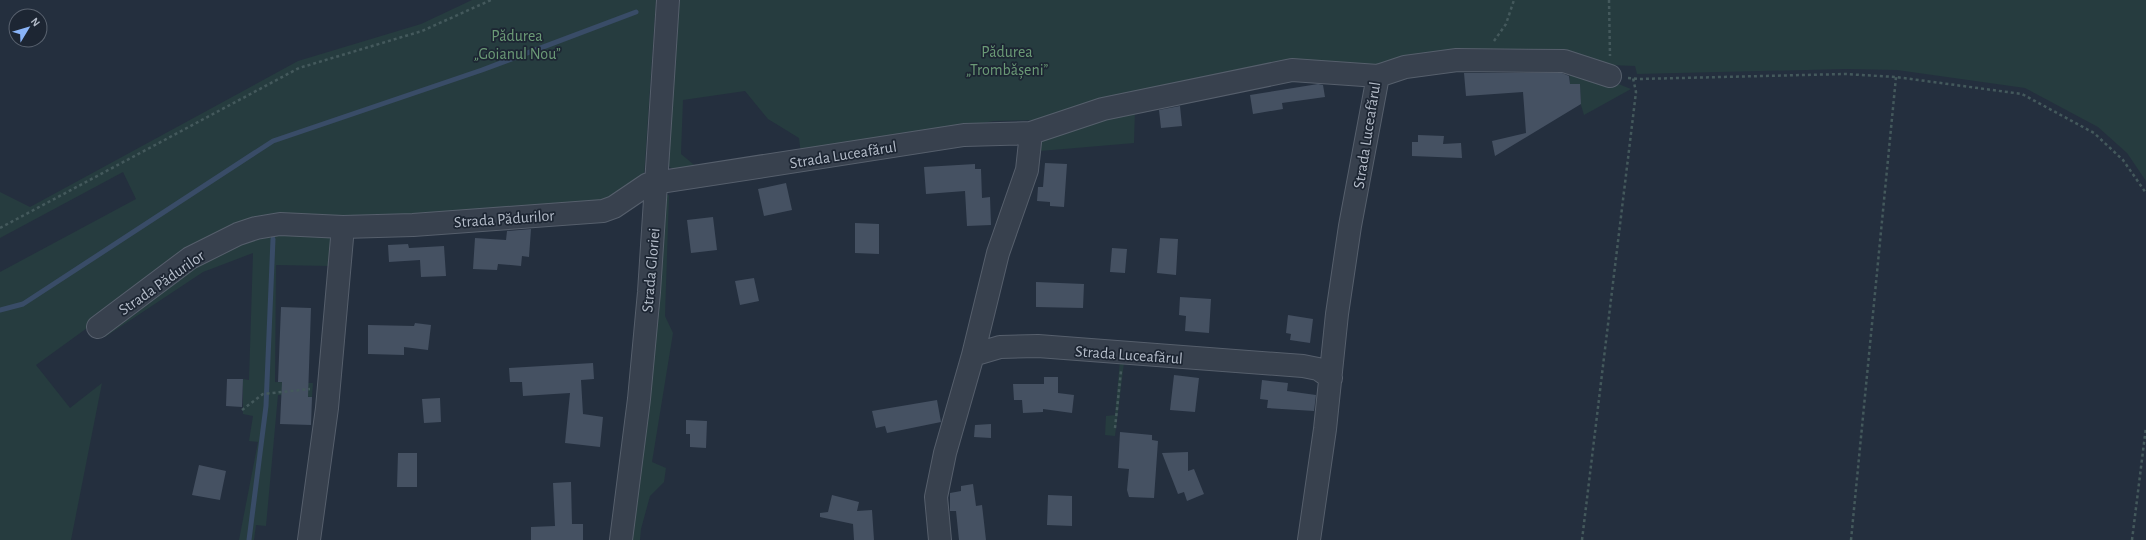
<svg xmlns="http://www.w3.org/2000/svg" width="2146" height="540" font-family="'Alegreya Sans',sans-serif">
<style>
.green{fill:#263c3f}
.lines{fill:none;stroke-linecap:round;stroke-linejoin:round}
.stream{stroke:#394c67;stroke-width:5}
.building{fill:#455162}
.minor-casing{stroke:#565f6c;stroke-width:24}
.path{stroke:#44595c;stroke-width:2.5;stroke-dasharray:3 3;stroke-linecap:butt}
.minor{stroke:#38414e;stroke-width:22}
.labels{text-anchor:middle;stroke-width:3.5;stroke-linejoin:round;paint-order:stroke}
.park-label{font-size:16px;fill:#6b9a76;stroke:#1d2633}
.street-label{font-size:16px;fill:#b4bcc9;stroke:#1d2633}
</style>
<rect width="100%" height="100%" fill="#242f3e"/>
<path class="green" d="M472 0H656L644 177 601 204 501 211 282 219 94 323 36 365 70 408 102 383 71 540H0V272L136 199 123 172 0 238V192L30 207 298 61 421 24Z
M677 0H2146V181L2127 153 2098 127 2025 88 1897 70 1846 69 1637 74 1635 66 1426 58 1048 120 994 121 801 155 799 138 768 119 745 91 683 100 681 154 699 169 678 172 665 164Z
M1569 64 1631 89 1584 115 1581 105 1580 84H1570Z
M1135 109 1134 143 1040 151 1042 133Z
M669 195 665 316 673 333 652 462 666 468 664 482 650 496 641 529 640 540H630L664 196Z
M333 233 330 266 276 265 275 382 313 383 312 397 278 395 266 526 256 525 254 540H239L258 442 249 441 253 416 243 414V379L249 380 253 253 203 272 105 337 99 329 193 260 253 234Z
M1120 360 1124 363 1115 436 1105 435 1106 416 1115 415Z"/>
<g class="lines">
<path class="stream" d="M0 310 23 304 273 141 482 70 636 12
M249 540 266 406 273 239"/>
</g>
<path class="building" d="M1464 73H1562L1569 76 1570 84H1580L1581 104 1495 156 1492 141 1526 133 1523 92 1466 96Z
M1318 84 1323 85 1325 97 1282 103 1283 109 1253 114 1250 95Z
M1180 106 1182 126 1161 128 1159 110Z
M1418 135 1444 136 1443 144 1461 143 1462 158 1412 156V142H1418Z
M1045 163 1067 164 1064 207 1050 206V202L1037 201 1038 187H1043Z
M975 164V169H981L982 198 990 197 991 225 967 226 965 191 926 194 924 167Z
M786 183 792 210 764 216 758 189Z
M713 217 717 250 691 253 687 220Z
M855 223 879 224V254L855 253Z
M531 229 529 257 522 256 521 266 498 264 497 270 473 269 475 238 506 240 507 231Z
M1160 238 1178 239 1176 275 1157 273Z
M408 244 409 248 444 246 446 276 421 277 420 260 389 262 388 245Z
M1112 248 1127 249 1125 273 1110 272Z
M754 278 759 301 740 305 735 281Z
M1036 282 1084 284 1083 308 1036 307Z
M1180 297 1211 299 1209 333 1185 331 1186 316 1179 315Z
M281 307 311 308 308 397H312L311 425 280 424 282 382H278Z
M1288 315 1313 319 1310 343 1290 340 1291 334 1286 333Z
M415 323 431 325 428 350 404 347V355L368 354V325L414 326Z
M593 363 594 379 581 380 583 414 603 417 600 447 565 443 570 393 523 396 522 382H510L509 368Z
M1174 375 1199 378 1195 412 1170 410Z
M1044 377H1058V393L1074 395 1072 413 1043 409V412L1023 413 1022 400H1014L1013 384H1044Z
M227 379H243L242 407 226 406Z
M1262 380 1288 383 1287 391 1316 395 1314 411 1267 408 1268 400 1260 399Z
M440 398 441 422 424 423 422 399Z
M937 400 941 422 887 433 885 426 876 428 872 411Z
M686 420 707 421 706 448 690 447V434H686Z
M991 424V438L974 437 975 425Z
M1120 432 1152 435V440L1158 441 1154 498 1129 497 1127 490 1129 469 1118 468Z
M1188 452V471L1194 469 1204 494 1187 501 1184 492 1178 494 1162 453Z
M398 453H417V487H397Z
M199 465 226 471 220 500 192 495Z
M571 482 572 524H583V540H531V527L555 526 553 483Z
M973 484 976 506 982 505 986 540H959L956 511H950V493L961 491V486Z
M832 495 859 502 857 511 872 510 874 540H854L853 524 820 517V513L828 512Z
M1048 495 1072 496V526L1047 525Z"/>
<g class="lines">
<g class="minor-casing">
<path id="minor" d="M98 327 190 258 238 234 256 228 280 224 343 227 413 225 603 211 614 207 648 184 964 135 1031 133 1103 109 1292 70 1378 76 1405 67 1457 60 1564 61 1610 76
M973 355 1000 347 1038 346 1303 366 1318 369 1331 378
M309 540 327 408 343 227
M621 540 639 399 649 292 668 0
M940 540 936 497 945 453 973 355 998 253 1027 170 1031 133
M1309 540 1325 429 1337 314 1350 226 1378 76"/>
</g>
<path class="path" d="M1609 0 1610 56
M1494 41 1506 24 1514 0
M1628 78 1639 79 1845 74 1896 77 2022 94 2094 133 2123 160 2146 193
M0 228 299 68 422 31 491 0
M242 410 263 394 310 389
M1115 428 1121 371
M1582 540 1636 92 1633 78
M1851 540 1896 77
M2132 540 2146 427"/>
<use href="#minor" class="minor"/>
</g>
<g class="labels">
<g class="park-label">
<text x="517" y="41">Pădurea<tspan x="517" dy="18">„Goianul Nou”</tspan></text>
<text x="1007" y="57">Pădurea<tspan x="1007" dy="18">„Trombășeni”</tspan></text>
</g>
<g class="street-label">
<text transform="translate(1366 135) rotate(-81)" y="6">Strada Luceafărul</text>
<text transform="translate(843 154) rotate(-9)" y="6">Strada Luceafărul</text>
<text transform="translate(504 218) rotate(-4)" y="6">Strada Pădurilor</text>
<text transform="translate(650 270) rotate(-85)" y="6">Strada Gloriei</text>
<text transform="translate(161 282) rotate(-35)" y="6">Strada Pădurilor</text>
<text transform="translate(1129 354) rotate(4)" y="6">Strada Luceafărul</text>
</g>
</g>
<g transform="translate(28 28) rotate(52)"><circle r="19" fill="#1d2633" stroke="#59626f"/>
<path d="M0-3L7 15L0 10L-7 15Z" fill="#8ab4f8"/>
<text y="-6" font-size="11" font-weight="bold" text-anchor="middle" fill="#b4bcc9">N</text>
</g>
</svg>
